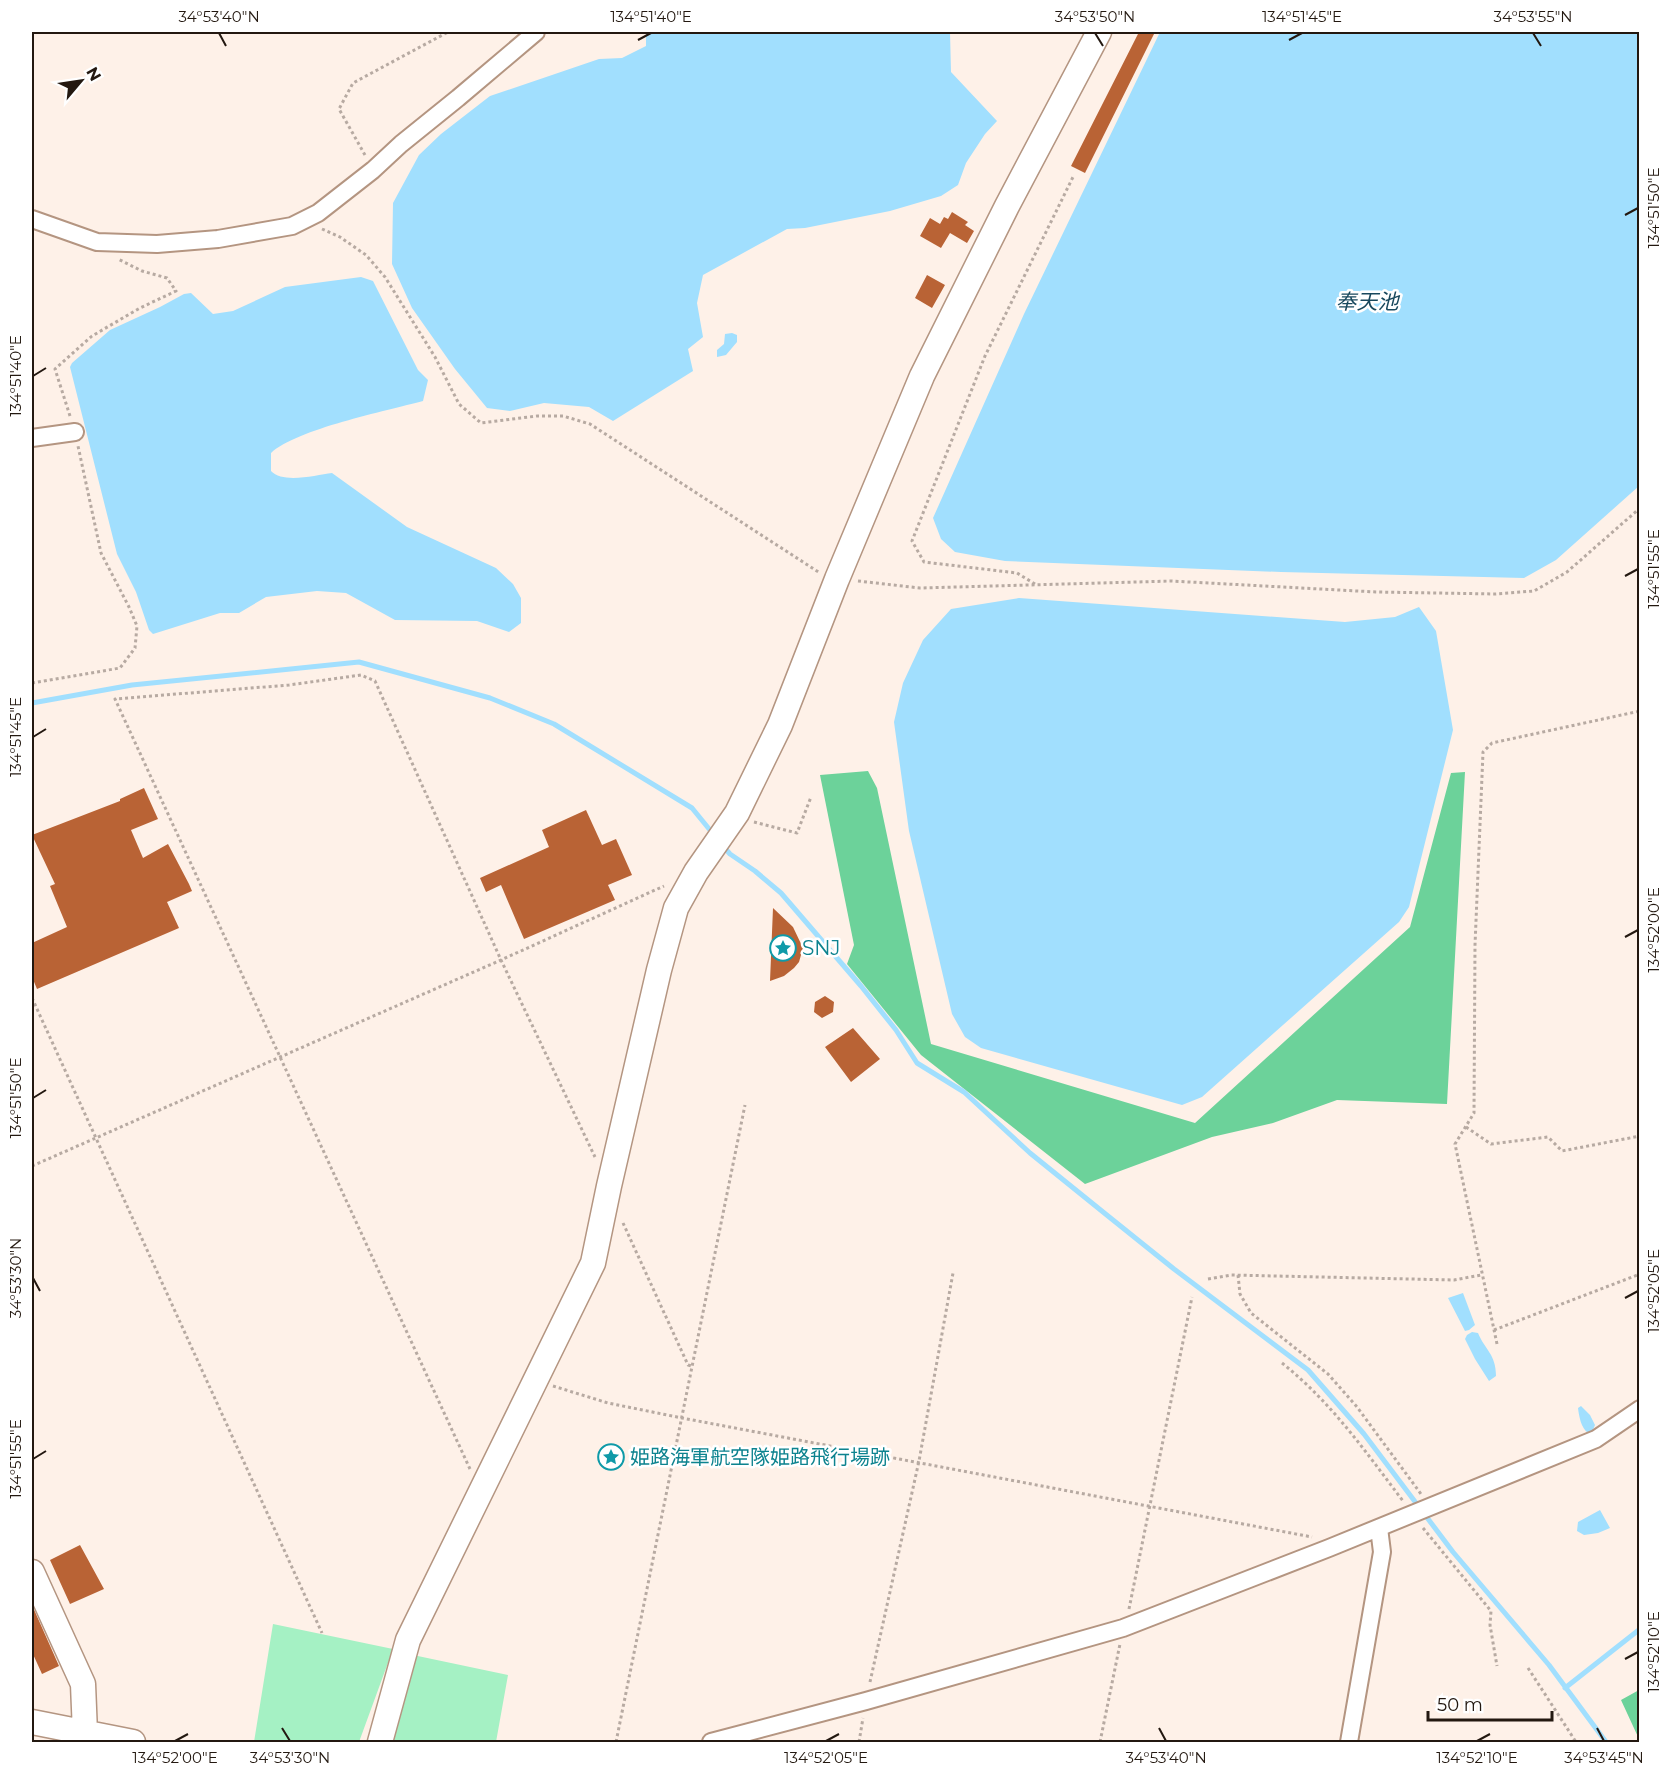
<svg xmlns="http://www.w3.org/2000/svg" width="1671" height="1774" font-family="Montserrat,'Noto Sans JP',sans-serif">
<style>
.green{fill:#a5f1c4}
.forest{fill:#6cd29a}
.water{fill:#a1dffe}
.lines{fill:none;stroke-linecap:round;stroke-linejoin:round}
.stream{stroke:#a1dffe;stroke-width:5}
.building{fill:#b96335}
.street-casing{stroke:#b49581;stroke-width:20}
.secondary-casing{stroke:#b49581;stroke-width:27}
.path{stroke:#b7aaa2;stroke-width:3;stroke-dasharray:3 3;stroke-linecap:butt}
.street{stroke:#fff;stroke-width:16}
.secondary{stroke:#fff;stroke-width:24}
.ticks{fill:none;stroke:#231810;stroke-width:2}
.labels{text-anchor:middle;stroke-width:5;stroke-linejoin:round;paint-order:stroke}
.culture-label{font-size:20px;fill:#0d838f;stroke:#fff;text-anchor:start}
.water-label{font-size:21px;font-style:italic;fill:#18485d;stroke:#fff}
.neatline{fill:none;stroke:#231810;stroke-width:2}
.ticks-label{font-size:15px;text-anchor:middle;fill:#231810}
</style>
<rect width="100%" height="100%" fill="#fef1e8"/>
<path class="green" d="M273 1624 393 1649 359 1742H254Z
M413 1655 508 1675 496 1742H385Z"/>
<path class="forest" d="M868 771 877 788 931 1044 1195 1123 1410 927 1451 773 1465 772 1447 1104 1337 1100 1273 1123 1212 1137 1085 1184 921 1055 847 964 854 945 820 775Z
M1639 1690V1739L1621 1700Z"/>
<path class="water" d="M646 32H950L951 72 997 121 985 134 966 163 958 185 941 196 890 211 805 228 787 229 703 275 697 303 703 337 688 349 693 371 613 421 589 407 544 403 510 411 487 408 455 369 412 308 392 264 393 203 419 155 441 134 490 96 599 59 622 58 646 46Z
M1160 32H1639V486L1556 560 1524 578 1281 572 1005 561 955 552 941 539 933 518 1024 314Z
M361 277 373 281 418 370 428 380 423 401C386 411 297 429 271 453V471C283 484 316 475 332 473L407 527 496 568 513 584 521 598V623L509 632 477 621 395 620 346 593 317 591 266 597 239 613H220L153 634 149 630 136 592 117 554 70 367 72 363 110 330 160 307 184 294 191 293 213 314 233 311 285 287Z
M732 333 737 335V342L726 355 717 357V350L724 344 725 334Z
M1019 598 1345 622 1395 617 1419 607 1436 631 1453 730 1409 907 1399 922 1202 1097 1182 1105 981 1048 965 1037 952 1014 909 831 894 722 903 683 923 640 951 609Z
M1463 1293 1475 1325 1469 1330 1465 1331 1448 1298Z
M1472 1332 1478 1333C1485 1350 1496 1354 1496 1376L1489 1381 1475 1359 1465 1339 1467 1335Z
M1581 1406 1590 1415 1595 1425 1592 1432 1588 1433C1581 1428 1579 1416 1578 1408Z
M1600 1510 1610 1528 1598 1533 1584 1535 1577 1531 1578 1522Z"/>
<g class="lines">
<path class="stream" d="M32 703 132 685 359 662 490 698 554 724 692 808 714 835
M722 845 730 854 755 871 781 893 861 986 896 1030 917 1063 964 1092 1030 1153 1108 1216 1174 1269 1308 1370 1364 1434 1453 1552 1549 1665 1606 1742
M1565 1688 1640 1629"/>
</g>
<path class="building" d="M1139 32H1155L1085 173 1071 166Z
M952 212 968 222 965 225 974 231 967 243 950 233 941 248 920 236 930 218 940 224 944 217 948 219Z
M927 275 945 285 932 308 915 298Z
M144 788 158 819 131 830 143 858 168 844 189 884 192 891 167 902 179 928 37 989 32 977V943L67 927 50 886 55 884 32 835 120 801V799Z
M586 810 602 845 616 839 632 875 608 885 615 900 524 939 501 885 486 892 480 878 549 847 542 830Z
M773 908 793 927 803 948 799 962 794 968 784 976 770 981Z
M825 996 834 1002 833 1012 822 1018 814 1012 815 1002Z
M853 1028 880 1059 851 1082 825 1047Z
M80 1545 104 1589 70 1604 50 1560Z
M32 1605 59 1666 42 1674 32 1652Z"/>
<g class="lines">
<g class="street-casing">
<path id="street" d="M32 219 97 242 157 244 218 239 292 226 318 213 373 170 401 144 458 98 536 32
M32 438 75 432
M711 1742 866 1701 1123 1628 1329 1548 1596 1439 1640 1409
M1349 1742 1382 1552 1379 1528"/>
</g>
<g class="secondary-casing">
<path id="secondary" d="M32 1572 83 1684 85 1733
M32 1722 133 1742
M380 1742 408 1640 593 1263 609 1186 659 970 676 908 696 872 737 813 780 725 837 579 922 376 1007 206 1099 32"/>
</g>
<path class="path" d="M365 155 339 109 353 83 448 32
M322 229 340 237 366 255 385 277 435 357 459 404 481 423 537 416H563L590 424 820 573
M70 416 55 369 92 336 140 308 176 291 167 278 142 271 118 259
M858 581 920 588 1171 581 1376 592 1495 594 1534 591 1567 572 1640 508
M1035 584 1017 573 924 562 912 541 985 356 1074 175
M32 683 120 668 135 648 137 626 129 607 101 553 78 446
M754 822 797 833 811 797
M32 998 322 1633
M1466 1127 1491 1144 1548 1137 1562 1151 1640 1136
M32 1166 501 960 664 886
M623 1223 688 1365 692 1366
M1238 1275 1240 1294 1251 1313 1328 1374 1357 1407 1421 1494
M1208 1279 1231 1275 1454 1280 1481 1275
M1494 1330 1640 1274
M1497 1344 1455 1144 1474 1113 1475 945 1483 752 1492 743 1640 711
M1282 1363C1332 1403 1365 1451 1403 1501
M553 1386 608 1403 682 1418 1312 1537
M470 1469 115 699 289 685 361 675 375 681 501 960 595 1157
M1423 1528 1491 1611 1490 1625 1497 1666
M1129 1609 1192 1297
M1528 1668 1576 1742
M870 1682 919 1461 953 1273
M616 1742 745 1105
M859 1742 863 1718
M1100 1742 1120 1644"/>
<use href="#street" class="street"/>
<use href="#secondary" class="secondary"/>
</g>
<path class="ticks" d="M219 33 226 46M1095 33 1103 46M1533 33 1541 46M638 40 651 33M1289 40 1302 33M1625 215 1638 208M33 376 46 368M1625 576 1638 569M33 737 46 729M1625 937 1638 930M33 1098 46 1090M33 1278 40 1291M1625 1298 1638 1291M33 1459 46 1451M1625 1659 1638 1652M282 1728 290 1741M1159 1728 1166 1741M1597 1728 1604 1741M175 1741 188 1734M826 1741 839 1734M1477 1741 1490 1734"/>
<defs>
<g id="sight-ring" transform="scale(1.35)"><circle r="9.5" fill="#fff" stroke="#0f9aa8" stroke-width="1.5"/><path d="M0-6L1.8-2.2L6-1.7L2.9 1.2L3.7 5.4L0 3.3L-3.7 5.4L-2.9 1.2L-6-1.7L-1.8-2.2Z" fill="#0f9aa8"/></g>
</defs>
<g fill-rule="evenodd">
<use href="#sight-ring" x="783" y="948"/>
<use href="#sight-ring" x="611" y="1457"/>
</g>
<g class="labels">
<g class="culture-label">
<text x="802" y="955">SNJ</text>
<text x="630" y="1464">姫路海軍航空隊姫路飛行場跡</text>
</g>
<g class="water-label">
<text x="1367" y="309">奉天池</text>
</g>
</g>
<rect width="1671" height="1774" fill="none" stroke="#ffffff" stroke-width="66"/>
<g transform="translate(81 81) rotate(61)" stroke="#ffffff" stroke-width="4.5" paint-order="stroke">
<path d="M0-4.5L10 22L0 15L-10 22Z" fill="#231810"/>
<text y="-9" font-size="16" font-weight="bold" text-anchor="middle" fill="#231810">N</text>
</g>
<path d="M1428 1711v9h124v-9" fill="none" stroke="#231810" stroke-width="3"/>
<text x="1437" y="1711" font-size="18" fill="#231810" stroke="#ffffff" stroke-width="4.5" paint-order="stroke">50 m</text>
<rect x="33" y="33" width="1605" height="1708" class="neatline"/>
<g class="ticks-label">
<text x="219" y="22">34°53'40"N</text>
<text x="651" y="22">134°51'40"E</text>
<text x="1095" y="22">34°53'50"N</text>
<text x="1302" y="22">134°51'45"E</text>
<text x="1533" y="22">34°53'55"N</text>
<text transform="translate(1654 208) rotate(-90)" y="5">134°51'50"E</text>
<text transform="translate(16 376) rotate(-90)" y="5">134°51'40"E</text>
<text transform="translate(1654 569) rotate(-90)" y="5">134°51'55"E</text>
<text transform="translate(16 737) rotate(-90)" y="5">134°51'45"E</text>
<text transform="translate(1654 930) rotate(-90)" y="5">134°52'00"E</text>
<text transform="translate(16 1098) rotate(-90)" y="5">134°51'50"E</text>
<text transform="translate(16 1278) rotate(-90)" y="5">34°53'30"N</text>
<text transform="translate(1654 1291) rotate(-90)" y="5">134°52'05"E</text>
<text transform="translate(16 1459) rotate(-90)" y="5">134°51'55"E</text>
<text transform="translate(1654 1652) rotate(-90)" y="5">134°52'10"E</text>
<text x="175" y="1763">134°52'00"E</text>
<text x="290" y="1763">34°53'30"N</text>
<text x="826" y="1763">134°52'05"E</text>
<text x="1166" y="1763">34°53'40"N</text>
<text x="1477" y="1763">134°52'10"E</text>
<text x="1604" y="1763">34°53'45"N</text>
</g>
</svg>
